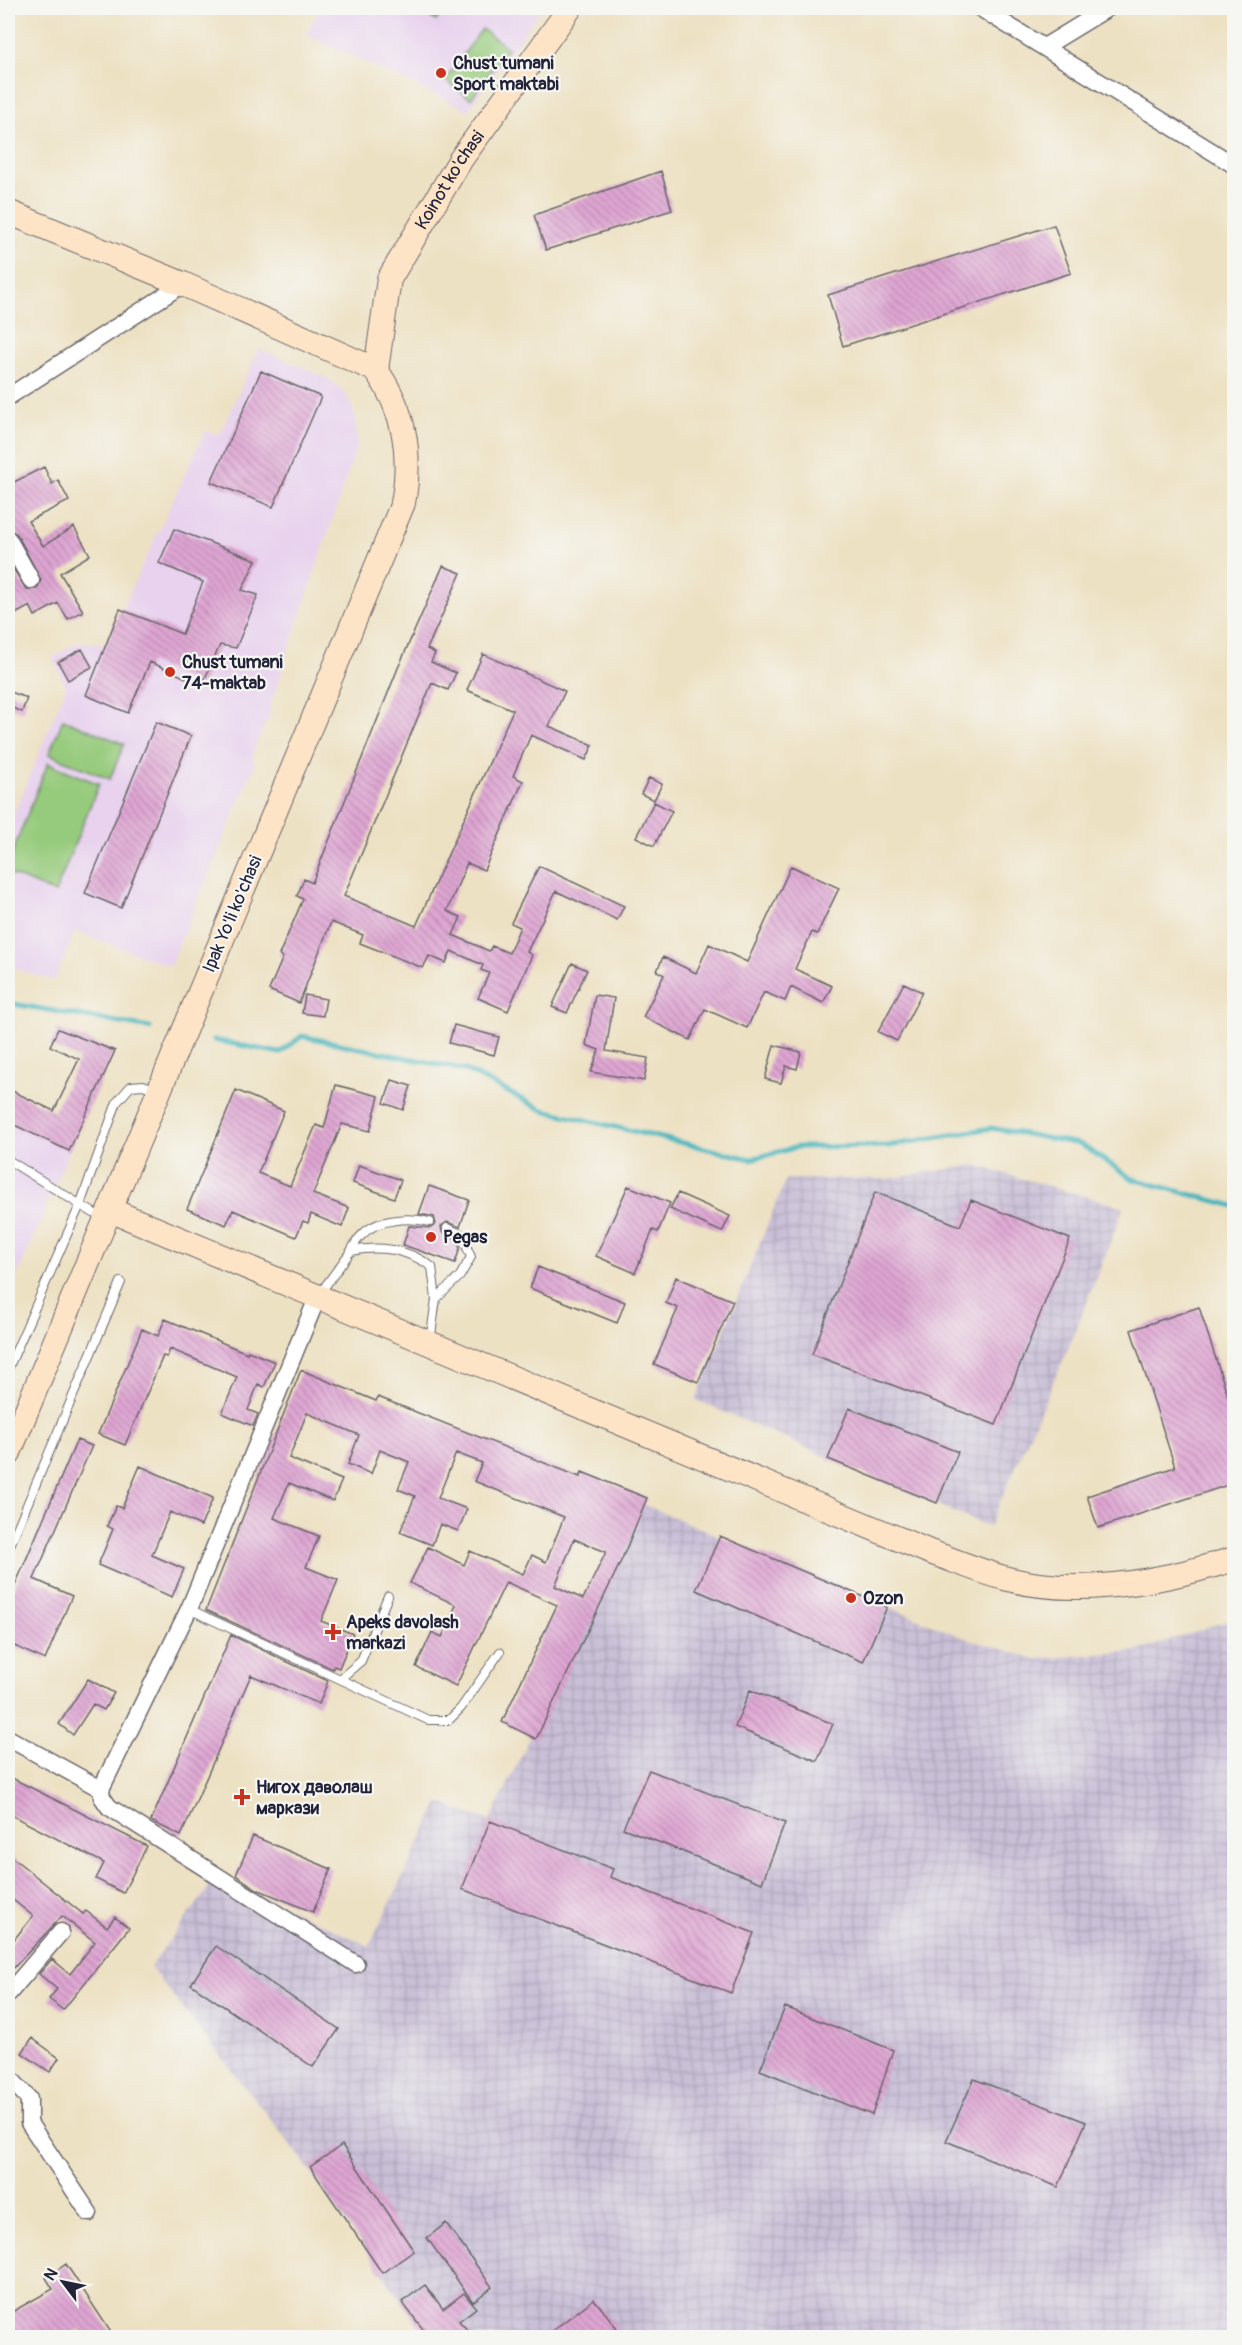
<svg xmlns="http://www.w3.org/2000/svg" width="1242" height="2345" font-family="Pangolin,sans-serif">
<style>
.built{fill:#e8d2ee}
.industrial{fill:url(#industrial-grid)}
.grass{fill:#96ca7b;stroke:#5c765b;stroke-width:1.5}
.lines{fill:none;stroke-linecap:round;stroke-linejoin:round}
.stream{stroke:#47b6be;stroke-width:5}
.building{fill:url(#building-back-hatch);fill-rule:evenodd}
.lane-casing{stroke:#69656b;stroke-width:10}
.street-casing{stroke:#69656b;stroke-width:19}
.secondary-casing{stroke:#69656b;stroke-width:26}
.lane{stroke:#fff;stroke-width:8}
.street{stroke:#fff;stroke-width:16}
.secondary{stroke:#fee4c6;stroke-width:24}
.poi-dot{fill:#c8321e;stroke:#f6f6f2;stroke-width:2}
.labels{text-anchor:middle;stroke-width:4.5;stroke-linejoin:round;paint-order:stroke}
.poi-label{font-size:18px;font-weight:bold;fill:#22223b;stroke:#f6f6f2;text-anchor:start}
.street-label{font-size:18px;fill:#22223b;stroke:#f6f6f2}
</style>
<defs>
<pattern id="industrial-grid" width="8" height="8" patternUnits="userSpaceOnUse" patternTransform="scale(1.5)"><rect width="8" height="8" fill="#c9bfd7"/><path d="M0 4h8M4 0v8" fill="none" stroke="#aca4b9"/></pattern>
<pattern id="building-back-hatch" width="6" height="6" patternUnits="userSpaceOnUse" patternTransform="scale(1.5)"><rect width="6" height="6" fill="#dfa6d3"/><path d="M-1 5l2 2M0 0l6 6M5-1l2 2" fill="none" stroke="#b487ac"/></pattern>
</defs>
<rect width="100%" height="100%" fill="#f6f6f2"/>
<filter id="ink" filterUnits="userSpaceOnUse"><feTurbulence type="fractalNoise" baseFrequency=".0167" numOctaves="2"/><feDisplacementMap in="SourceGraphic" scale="12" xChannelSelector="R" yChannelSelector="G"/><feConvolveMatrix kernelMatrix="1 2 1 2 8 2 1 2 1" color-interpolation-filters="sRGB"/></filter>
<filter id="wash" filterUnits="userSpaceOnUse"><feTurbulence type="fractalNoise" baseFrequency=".008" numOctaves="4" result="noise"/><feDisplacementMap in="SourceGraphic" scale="24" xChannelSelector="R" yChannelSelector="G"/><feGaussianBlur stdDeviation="1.35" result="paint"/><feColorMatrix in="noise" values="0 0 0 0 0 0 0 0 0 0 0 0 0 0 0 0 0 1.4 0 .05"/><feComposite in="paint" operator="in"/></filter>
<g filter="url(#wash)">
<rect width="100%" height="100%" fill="#ede1c3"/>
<path class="built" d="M319 8H542L468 110 307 35Z
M259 349 327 378 343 390 355 414 357 445 270 707V717L263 727 252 755 255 764 170 966 75 931 54 981 8 966V829L66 687 52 658 79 642 105 645 206 430 219 436Z
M8 1122 69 1151 8 1298Z"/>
<path class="industrial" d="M974 1165 1124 1207 1074 1335 989 1527 696 1400 786 1179H887Z
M642 1504 962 1637 1036 1659 1139 1651 1234 1618V2337H427L301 2158 150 1967 218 1876 369 1946 439 1803 490 1821Z"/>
<path class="grass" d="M416 8H446L436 21Z
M482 29 508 48 471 99 445 80Z
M63 719 124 744 110 779 49 754Z
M48 763 99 784 55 893 8 873V863Z"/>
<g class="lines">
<path class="stream" d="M8 1003 150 1028
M214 1040 280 1053 302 1036 465 1070 543 1110 751 1159 798 1147 888 1146 991 1128 1080 1144 1133 1179 1234 1206"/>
</g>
<g id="blocks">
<path class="building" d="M661 171 672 210 546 250 534 215Z
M1054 225 1071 273 843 346 828 295Z
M261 371 321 397 273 507 211 482Z
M44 467 52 484 58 480 69 501 28 521 43 546 74 527 90 555 60 573 83 611 68 619 58 603 35 616 30 606 8 618V560L26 589H37L41 580 17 534 8 529V485Z
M174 529 256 560 242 590 258 595 236 648 220 645 202 685 150 662 128 713 86 695 120 609 182 634 203 582 159 563Z
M443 566 461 573 427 649 435 653 431 662 456 673 448 690 432 683 344 896 416 926 513 710 467 690 483 654 565 691 549 726 593 745 586 760 531 735 513 776 523 781 484 870 467 863 447 911 461 917 453 935 489 951 492 946 509 953 520 927 511 923 539 866 624 906 617 920 556 891 527 952 532 955 508 1011 478 998 489 973 481 970 483 965 451 951 446 963 429 956 423 968 360 943 363 935 331 922 299 1003 269 990 283 957 279 955 303 899 297 896 304 879 312 883 398 668Z
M82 649 92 667 68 680 58 662Z
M8 691 27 698 22 712 8 706Z
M156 722 191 736 121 908 85 893Z
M649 778 662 784 654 800 641 794Z
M654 802 672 811 654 846 636 837Z
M791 866 839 888 817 934 812 932 795 969 832 986 823 1003 791 987 785 1001 764 992 747 1028 705 1009 690 1040 643 1017 664 975 657 971 663 957 696 973 709 944 747 962Z
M572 963 587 970 567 1013 552 1007Z
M904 983 922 992 897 1041 878 1032Z
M305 995 326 999 323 1016 302 1013Z
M595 995 614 998 606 1051 648 1058 644 1081 591 1072 599 1050 586 1045Z
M454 1025 499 1037 494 1055 449 1043Z
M58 1029 115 1051 69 1151 8 1122V1089L54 1111 79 1059 50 1046Z
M774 1045 801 1052 797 1069 786 1066 781 1083 765 1079Z
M392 1080 411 1086 403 1110 384 1103Z
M336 1085 379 1096 370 1131 342 1124 313 1194 349 1208 342 1227 311 1214 308 1223 303 1221 296 1237 233 1210 226 1225 187 1209 236 1090 284 1111 258 1173 290 1186 316 1125 324 1128Z
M359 1165 401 1180 394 1198 353 1183Z
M429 1186 469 1200 460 1227 447 1222 441 1226 442 1232 456 1239 460 1248 455 1263 403 1245 409 1226 431 1228 436 1224 434 1217 419 1214Z
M628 1186 670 1203 658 1232 653 1230 635 1273 596 1256Z
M875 1192 960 1226 971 1200 1070 1239 996 1425 812 1354Z
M678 1193 730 1216 722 1232 670 1209Z
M538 1267 625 1302 617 1323 530 1288Z
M676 1277 733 1301 698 1382 654 1364 678 1308 666 1303Z
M1199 1307 1234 1415V1483L1098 1528 1087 1496 1175 1467 1131 1330Z
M165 1319 247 1353 248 1351 275 1362 264 1387 258 1384 248 1410 258 1414 253 1426 222 1413 237 1377 170 1349 167 1357 163 1356 125 1445 98 1434 142 1329 158 1336Z
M301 1370 376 1401 378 1397 580 1477 582 1472 647 1498 622 1559 536 1739 502 1722 557 1605 506 1582 456 1686 416 1667 432 1632 442 1637 456 1605 410 1583 428 1547 464 1565 470 1551 523 1574 532 1555 546 1562 564 1517 474 1481 482 1463 456 1453 438 1498 467 1509 458 1531 440 1524 432 1545 400 1532 415 1496 398 1489 409 1462 380 1450 371 1474 348 1464 359 1435 307 1413 289 1458 342 1480 333 1501 289 1483 274 1518 319 1536 306 1567 338 1580 321 1621 353 1634 339 1668 334 1666 333 1669 206 1610ZM574 1539 606 1552 583 1599 555 1586Z
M849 1408 958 1452 937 1503 828 1459Z
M77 1440 92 1446 34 1579 72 1596 45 1660 8 1643V1602Z
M140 1466 213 1498 201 1526 170 1512 152 1555 184 1569 172 1597 98 1565 113 1529 107 1526 116 1506 122 1508Z
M720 1536 887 1607 863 1662 696 1590Z
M231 1635 328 1681 319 1704 251 1675 181 1836 151 1821Z
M88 1679 114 1693 104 1710 93 1704 73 1735 59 1724Z
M750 1690 833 1724 817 1761 735 1727Z
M649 1770 785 1823 762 1883 623 1828Z
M8 1776 147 1846 123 1893 96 1879 104 1863 13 1816H8Z
M490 1821 613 1869 610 1877 754 1933 731 1993 462 1889Z
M253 1836 331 1869 313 1912 257 1889 236 1875Z
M8 1854 83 1914 86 1911 107 1927 115 1917 129 1928 63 2010 49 1999 57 1989 39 1974 52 1959 70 1974 95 1942 62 1916 8 1974V1947L33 1916 8 1896Z
M216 1946 339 2029 313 2067 191 1984Z
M785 2007 893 2050 872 2115 760 2070Z
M32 2038 59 2058 50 2072 22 2053Z
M974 2079 1086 2122 1058 2187 946 2141Z
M342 2145 414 2251 382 2273 310 2167Z
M446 2223 492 2287 473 2302 427 2238Z
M66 2264 114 2337H85L80 2330 69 2337H8V2314L53 2289 46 2278Z
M425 2285 443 2309 464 2293 476 2308 459 2321 474 2337H429L402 2302Z
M594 2299 617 2328 604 2337H544Z"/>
</g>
</g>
<g filter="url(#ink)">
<use href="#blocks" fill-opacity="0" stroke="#69656b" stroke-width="1.5"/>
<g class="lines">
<g class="lane-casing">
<path id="lane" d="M8 1160 105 1220
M351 1251C354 1246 357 1239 362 1235 377 1218 411 1217 430 1222
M318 1296 351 1251C381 1245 408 1249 432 1267L436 1299 430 1342
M436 1299 460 1276 471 1257 461 1234 447 1228
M8 1369 80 1205 117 1102 131 1086 143 1085 158 1090
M8 1550 121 1282
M189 1609 340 1679 361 1661 388 1596
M340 1679 428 1720H449L461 1708 500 1652"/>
</g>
<g class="street-casing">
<path id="street" d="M980 8 1234 165
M1044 47 1108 8
M8 397 183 284
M8 539 31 580
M8 1738 101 1789 189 1609 318 1296
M101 1789 102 1797 109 1807 356 1964
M8 1994 61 1932
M8 2076 29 2099V2123L89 2213"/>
</g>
<g class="secondary-casing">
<g id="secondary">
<path d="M8 212 183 284 376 370C405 411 412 454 403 503L8 1455"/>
<path id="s1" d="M376 370 389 279 461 159 570 8"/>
<path d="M110 1210 930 1552C956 1561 981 1572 1008 1579 1081 1598 1164 1581 1234 1559"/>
</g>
</g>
<use href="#lane" class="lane"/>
<use href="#street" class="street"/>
<use href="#secondary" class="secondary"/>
</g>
</g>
<g class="poi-dot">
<circle cx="441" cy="73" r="6"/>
<circle cx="170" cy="672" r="6"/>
<circle cx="431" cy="1237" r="6"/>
<circle cx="851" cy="1598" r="6"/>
<path d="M330 1623h6v6h6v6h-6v6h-6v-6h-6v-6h6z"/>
<path d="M239 1788h6v6h6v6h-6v6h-6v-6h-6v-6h6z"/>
</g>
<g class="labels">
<g class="poi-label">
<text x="453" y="69">Chust tumani<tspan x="453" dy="21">Sport maktabi</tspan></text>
<text x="182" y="668">Chust tumani<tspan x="182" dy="21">74-maktab</tspan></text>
<text x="443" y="1243">Pegas</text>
<text x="863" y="1604">Ozon</text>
<text x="346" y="1628">Apeks davolash<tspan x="346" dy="21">markazi</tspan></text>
<text x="256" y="1793">Нигох даволаш<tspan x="256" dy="21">маркази</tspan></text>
</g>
<g class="street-label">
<text dy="6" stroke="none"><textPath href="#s1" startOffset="208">Koinot ko'chasi</textPath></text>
<text transform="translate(232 914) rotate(-67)" y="6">Ipak Yo'li ko'chasi</text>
</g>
</g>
<rect width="1242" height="2345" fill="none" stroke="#f6f6f2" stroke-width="30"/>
<g transform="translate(63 2282) rotate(302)" stroke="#f6f6f2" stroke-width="4.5" paint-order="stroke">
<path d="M0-4.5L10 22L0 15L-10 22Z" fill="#22223b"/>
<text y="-9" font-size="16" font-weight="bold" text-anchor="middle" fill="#22223b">N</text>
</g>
</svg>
